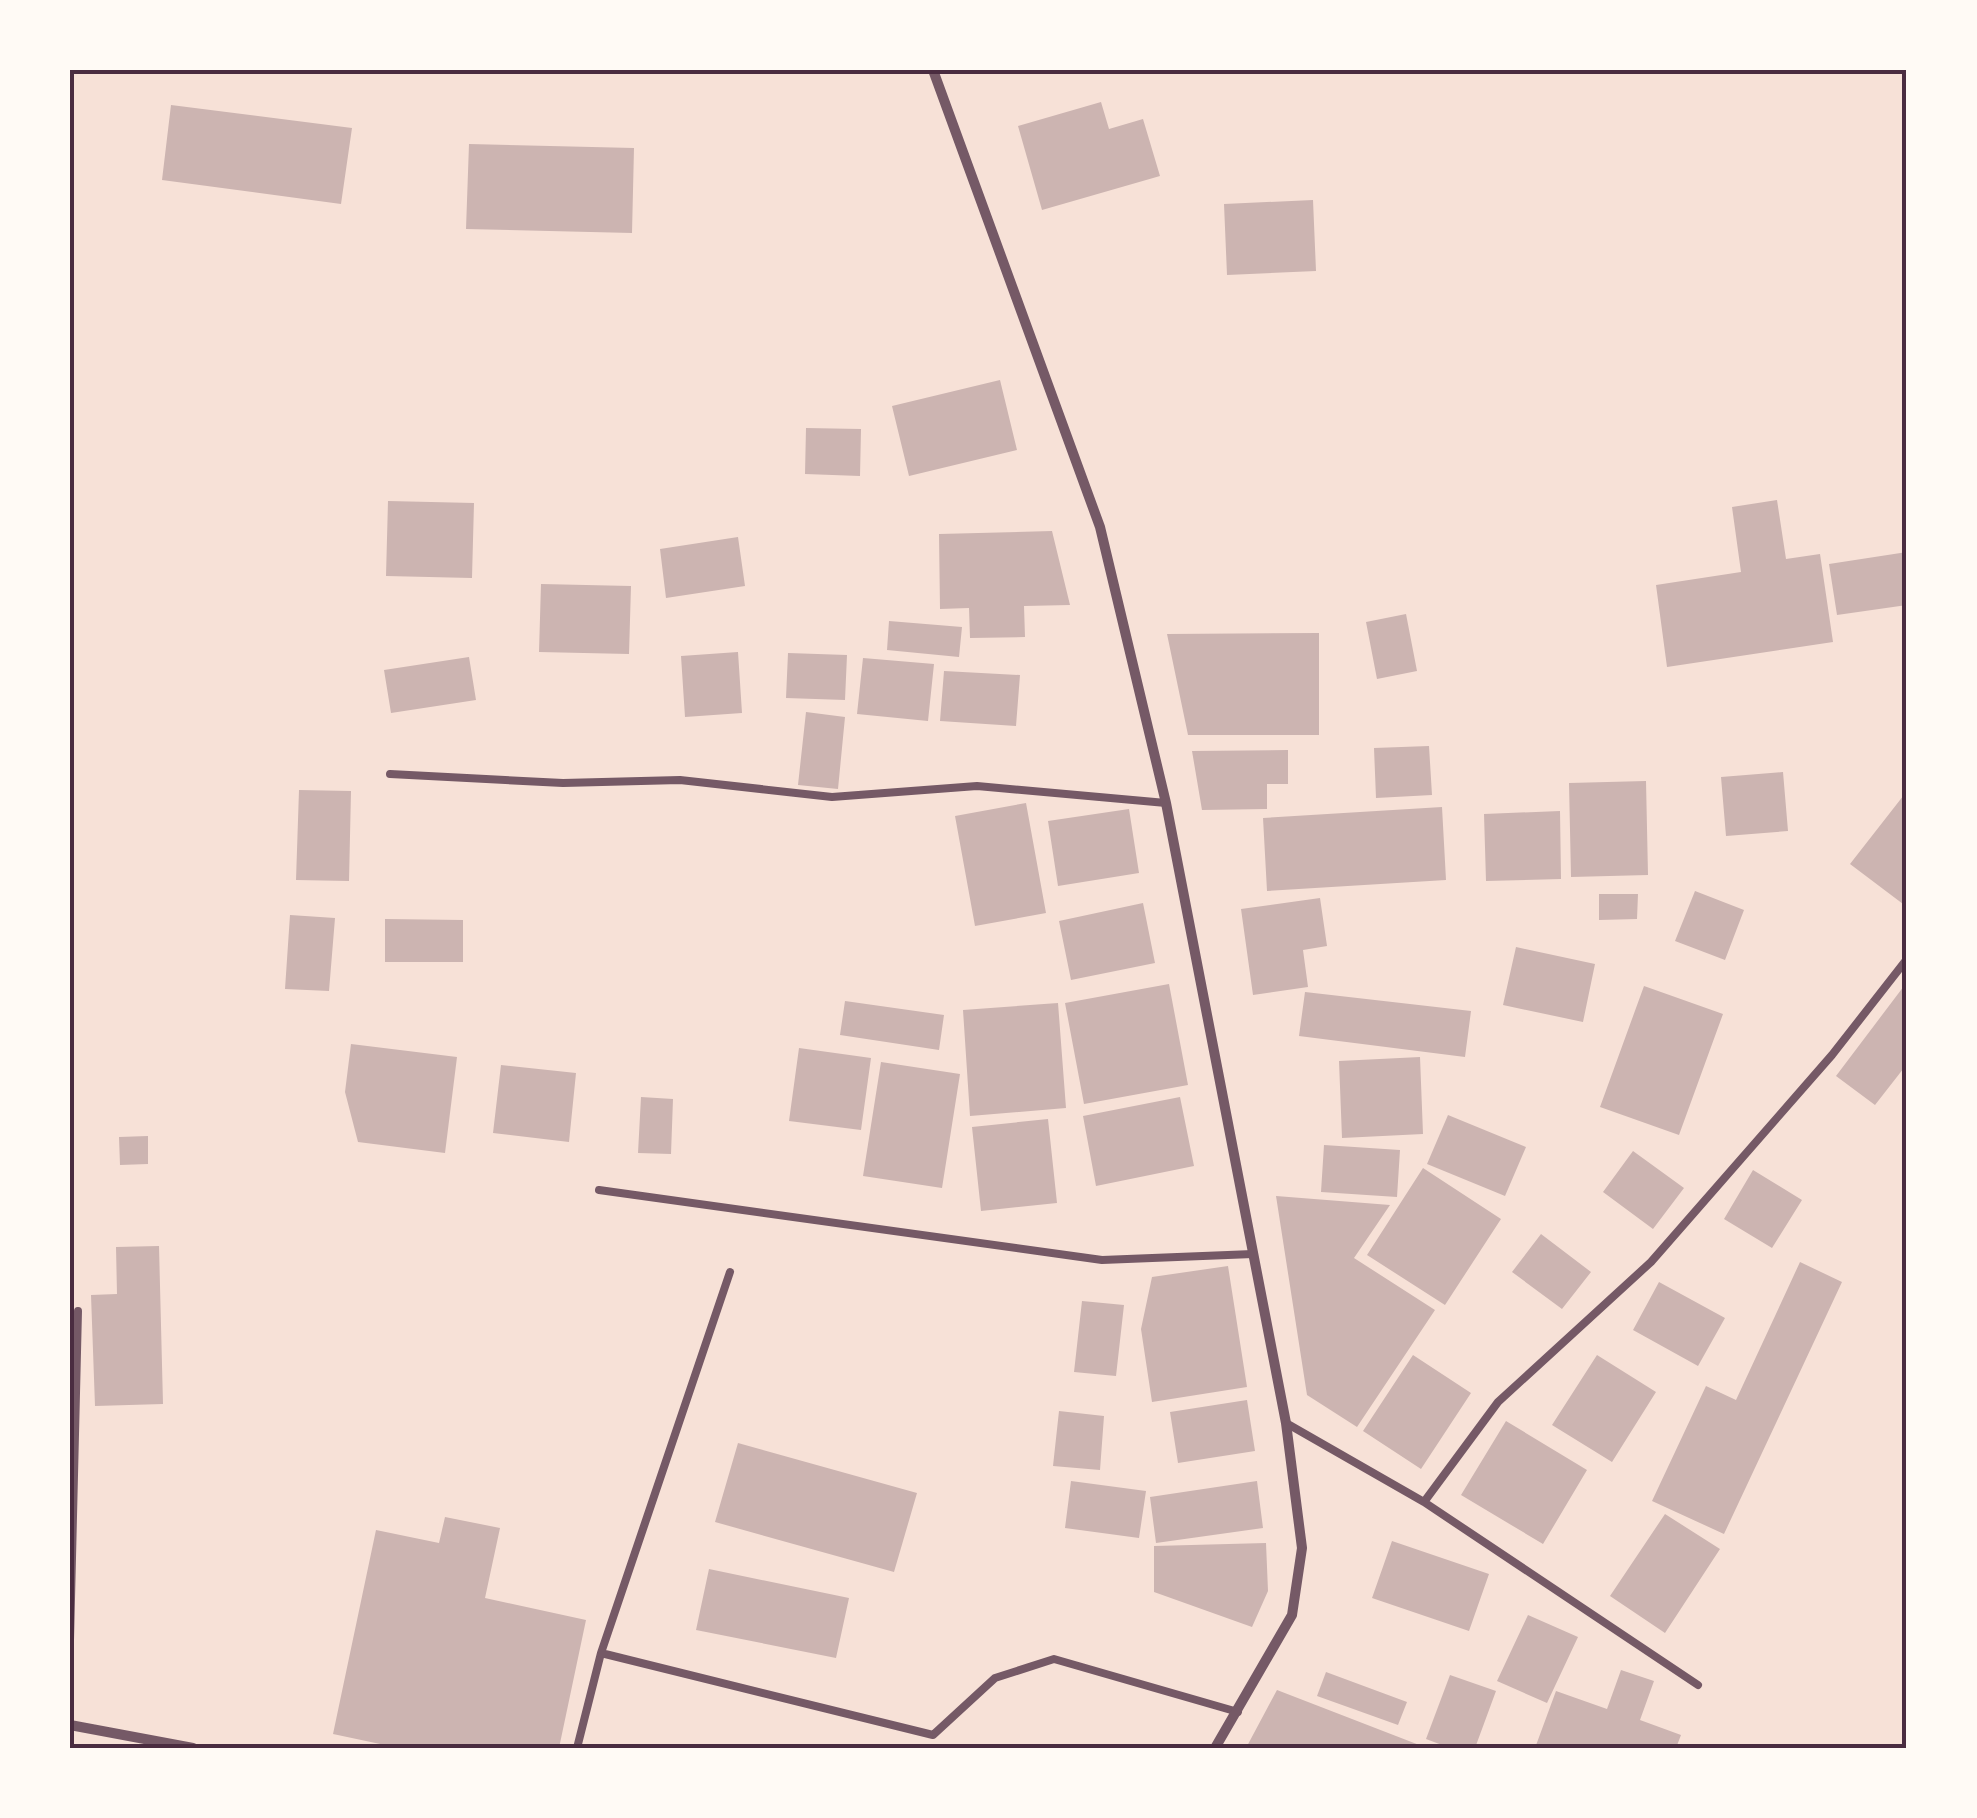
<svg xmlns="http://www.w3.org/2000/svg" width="1977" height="1818" font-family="Helvetica,sans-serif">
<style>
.building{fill:#ccb4b1}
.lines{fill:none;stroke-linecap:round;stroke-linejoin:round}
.service{stroke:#755966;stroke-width:8}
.minor{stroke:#755966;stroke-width:10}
.neatline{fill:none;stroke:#4a2c40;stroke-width:4}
</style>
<rect width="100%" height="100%" fill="#f7e1d7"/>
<path class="building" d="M1101 102 1109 129 1143 119 1160 176 1042 210 1018 126Z
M171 105 352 128 341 204 162 180Z
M469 144 634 148 632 233 466 229Z
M1313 200 1316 271 1227 275 1224 204Z
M1000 380 1017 450 909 476 892 406Z
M806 428 861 429 860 476 805 474Z
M1777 500 1786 559 1820 554 1833 642 1667 667 1656 585 1741 572 1732 507Z
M388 501 474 503 472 578 386 576Z
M1052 531 1070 605 1024 606 1025 637 970 638 969 608 940 609 939 534Z
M738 537 745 586 666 598 660 549Z
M1907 552V605L1837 615 1829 564Z
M541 584 631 586 629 654 539 652Z
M1406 614 1417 671 1377 679 1366 622Z
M889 621 962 627 959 657 887 650Z
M1319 633V735H1188L1167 634Z
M738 652 742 713 685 717 681 656Z
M788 653 847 655 845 700 786 698Z
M469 657 476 700 391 713 384 670Z
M863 658 934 664 928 721 857 714Z
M944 671 1020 675 1016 726 940 721Z
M806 712 845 717 838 789 798 785Z
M1429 746 1432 795 1376 798 1374 748Z
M1288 750V784H1267V809L1202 810 1192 751Z
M1783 772 1788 831 1726 836 1721 777Z
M1646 781 1648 875 1571 877 1569 783Z
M299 790 351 791 349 881 296 880Z
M1907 791V907L1850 864Z
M1026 803 1046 913 975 926 955 816Z
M1442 807 1446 880 1267 891 1263 818Z
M1129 809 1139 873 1058 886 1048 821Z
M1560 811 1561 879 1486 881 1484 814Z
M1695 891 1744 910 1725 960 1675 941Z
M1599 894H1638L1637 919 1599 920Z
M1320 898 1327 946 1303 950 1308 987 1253 995 1241 909Z
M1143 903 1155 963 1071 980 1059 921Z
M290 915 335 918 329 991 285 989Z
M385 919 463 920V962H385Z
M1516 947 1595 964 1583 1022 1503 1005Z
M1907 982V1064L1875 1105 1836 1076Z
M1169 984 1188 1085 1084 1104 1065 1003Z
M1644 986 1723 1014 1679 1135 1600 1107Z
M1305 992 1471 1011 1465 1057 1299 1036Z
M845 1001 944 1015 939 1050 840 1035Z
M1058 1003 1066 1108 970 1116 963 1010Z
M351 1044 457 1057 445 1153 358 1142 345 1092Z
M799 1048 871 1058 861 1130 789 1121Z
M1420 1057 1423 1134 1342 1138 1339 1061Z
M881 1062 960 1074 942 1188 863 1176Z
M501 1065 576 1073 569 1142 493 1133Z
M641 1097 673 1099 671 1154 638 1153Z
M1180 1097 1194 1166 1096 1186 1083 1116Z
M1448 1115 1526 1147 1505 1196 1427 1164Z
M1048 1119 1057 1203 981 1211 972 1127Z
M148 1136V1164L120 1165 119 1137Z
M1324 1145 1400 1150 1397 1197 1321 1192Z
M1633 1151 1684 1188 1653 1229 1603 1192Z
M1423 1168 1501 1219 1445 1305 1367 1255Z
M1753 1170 1802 1200 1772 1248 1724 1219Z
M1276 1196 1390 1205 1354 1258 1435 1310 1357 1427 1307 1395Z
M1541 1234 1591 1272 1562 1309 1512 1272Z
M159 1246 163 1404 95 1406 91 1295 117 1294 116 1247Z
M1800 1262 1842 1282 1724 1534 1652 1501 1706 1386 1736 1400Z
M1228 1266 1247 1387 1152 1402 1141 1329 1152 1277Z
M1659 1282 1725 1318 1698 1366 1633 1330Z
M1082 1301 1124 1305 1116 1376 1074 1372Z
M1413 1355 1471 1393 1421 1469 1363 1431Z
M1597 1355 1656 1392 1612 1462 1552 1425Z
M1247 1400 1255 1451 1178 1463 1170 1412Z
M1059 1411 1104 1416 1100 1470 1053 1466Z
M1506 1421 1587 1470 1543 1544 1461 1495Z
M738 1443 917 1493 894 1572 715 1522Z
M1071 1481 1146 1491 1139 1538 1065 1528Z
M1257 1481 1263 1528 1156 1543 1150 1497Z
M1665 1514 1720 1549 1665 1633 1610 1596Z
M445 1517 500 1528 485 1598 586 1620 559 1748H399L333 1734 376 1530 439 1543Z
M1392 1541 1489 1574 1469 1631 1372 1598Z
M1266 1543 1268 1591 1252 1627 1154 1592V1546Z
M709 1569 849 1598 836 1658 696 1630Z
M1528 1615 1578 1637 1547 1703 1497 1681Z
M1621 1670 1654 1681 1640 1720 1681 1735 1676 1748H1535L1556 1691 1607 1709Z
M1326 1672 1407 1702 1398 1725 1317 1696Z
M1450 1675 1496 1691 1475 1748H1450L1426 1739Z
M1277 1690 1427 1748H1246Z"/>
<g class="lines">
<path class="service" d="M390 774 563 783 680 780 832 797 977 786 1166 803
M599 1190 1102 1260 1253 1254
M1286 1423 1424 1502 1698 1685
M1424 1502 1498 1402 1651 1262 1832 1055 1907 959
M70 1640 78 1311
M601 1653 933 1735 995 1678 1054 1659 1238 1712
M577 1748 601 1653 730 1272"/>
<path class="minor" d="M933 70 1100 527 1166 803 1286 1423 1302 1548 1292 1615 1215 1748
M70 1725 193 1748"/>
</g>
<rect width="1977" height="1818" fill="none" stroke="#fffaf5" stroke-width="145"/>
<rect x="72" y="72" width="1832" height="1674" class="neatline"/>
</svg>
